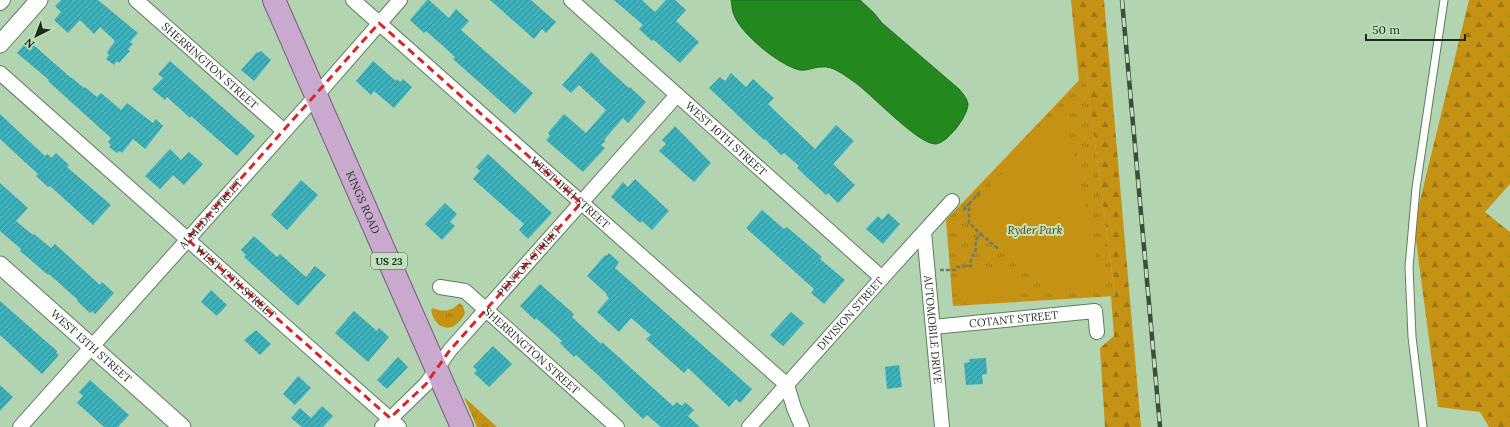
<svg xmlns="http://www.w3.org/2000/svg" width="1510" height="427" font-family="Lora,serif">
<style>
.grass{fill:url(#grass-tufts)}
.forest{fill:url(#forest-firs)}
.pitch{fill:#c59214}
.water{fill:#23881e;stroke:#226c1e}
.building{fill:url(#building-hatch)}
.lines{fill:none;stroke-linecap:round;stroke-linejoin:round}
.service-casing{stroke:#5f7d5c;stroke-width:9}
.minor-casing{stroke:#5f7d5c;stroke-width:16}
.tertiary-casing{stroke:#5f7d5c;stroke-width:19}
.primary-casing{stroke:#76587b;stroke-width:24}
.path{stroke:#697f67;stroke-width:2.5;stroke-dasharray:4 2;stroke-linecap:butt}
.service{stroke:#fff;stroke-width:7}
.minor{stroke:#fff;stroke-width:14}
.tertiary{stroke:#fff;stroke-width:17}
.primary{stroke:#c9a9ce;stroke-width:22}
.rail-casing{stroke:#3d4d3b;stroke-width:4.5}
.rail{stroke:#c0e1bc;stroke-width:3;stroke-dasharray:9;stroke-linecap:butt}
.marked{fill:none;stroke:#d62828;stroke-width:3;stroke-dasharray:8 5;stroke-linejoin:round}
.labels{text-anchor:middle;stroke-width:4;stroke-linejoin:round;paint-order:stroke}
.shield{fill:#c0e1bc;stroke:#4f624d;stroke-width:1}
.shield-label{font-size:10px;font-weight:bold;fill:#1f2b1e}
.street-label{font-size:11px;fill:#1f2b1e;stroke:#c0e1bc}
.park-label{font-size:11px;font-style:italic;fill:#583e00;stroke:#c0e1bc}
</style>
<defs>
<pattern id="grass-tufts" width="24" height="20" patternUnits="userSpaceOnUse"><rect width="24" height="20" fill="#c59214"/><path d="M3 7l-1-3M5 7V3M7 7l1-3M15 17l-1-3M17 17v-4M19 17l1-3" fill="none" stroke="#9f7712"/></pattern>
<pattern id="forest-firs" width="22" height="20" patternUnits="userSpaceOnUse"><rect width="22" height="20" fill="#c59214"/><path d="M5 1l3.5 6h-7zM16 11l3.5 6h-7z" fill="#9f7712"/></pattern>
<pattern id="building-hatch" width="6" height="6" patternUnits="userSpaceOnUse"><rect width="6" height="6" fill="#3fb0b9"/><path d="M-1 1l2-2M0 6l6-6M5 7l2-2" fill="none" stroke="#348f96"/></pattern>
</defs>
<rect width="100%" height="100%" fill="#b3d4b0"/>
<path class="grass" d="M1086 73 1115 296 953 306 946 220Z
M460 303 463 306 465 313C456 333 436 333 431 310L433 308C444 313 451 311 460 303Z
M464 397 497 427H477Z"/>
<path class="forest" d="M1071 0H1104L1141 427H1105L1100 348 1114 336 1111 296H1115L1086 74 1079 81Z
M1469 0H1510V184L1485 212 1510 232V427H1489L1480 412 1438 407 1414 225Z"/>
<path class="pitch" d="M1064 108 1103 287 1047 290 974 224 972 205Z
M1017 266 1019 296 963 299 960 270Z"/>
<path class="water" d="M731 0H860L874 13 882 23 959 89C963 94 967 98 968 104 968 116 947 144 935 144 916 143 871 93 853 81 844 75 832 65 821 67 814 67 807 71 800 70 780 66 741 34 734 15 732 11 732 5 731 0Z"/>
<path class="building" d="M61 0H98L138 33 130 42 133 44 128 49 130 51 119 63 117 61 114 65 106 59 109 55 107 52 115 41 100 27 94 34 80 20 68 33 54 20 61 12 55 6Z
M427 0H429L449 18 456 9 469 21 461 30 533 93 515 114 453 59 455 57 442 45 426 31 424 33 410 20Z
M490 0H531L556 22 546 33 542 29 534 39Z
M614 0H642L655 12 666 0H675L686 10 676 21 699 42 680 63 654 40 652 41 639 29 643 25Z
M28 40 71 78H72L84 88 85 87 97 97 101 93 121 110 127 103 153 123 156 119 163 126 145 149 133 139 122 153 119 151 117 153 109 147 111 145 108 142 111 138 71 102 48 81 49 80 17 53Z
M261 51 271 60 254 81 241 70 257 52 258 53Z
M591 52 600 60 599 61 629 88 630 87 646 102 628 123 623 118 604 140 606 141 601 145 605 148 583 172 546 140 550 136 548 133 564 114 586 133 606 110 579 85 571 93 562 85Z
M170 61 255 136 237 156 191 116 190 118 167 97 165 100 152 89 163 78 158 74Z
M373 61 396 81 397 79 400 82 403 79 412 87 394 108 374 91 371 95 356 81Z
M731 73 746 87 753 79 774 98 768 104 815 149 836 125 854 141 833 164 855 185 838 203 828 193 826 195 797 168 799 166 784 153 781 155 765 139 764 140 709 88 720 77 725 81Z
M0 114 45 156 47 154 52 158 56 153 69 165 67 167 111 205 93 225 50 186 48 187 36 176 38 174 0 139Z
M675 126 711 163 694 182 659 151 666 144 662 140Z
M170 149 181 160 189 152 203 164 184 185 173 175 160 189 145 176Z
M488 154 552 213 528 239 519 230 524 224 473 179 480 171 476 167Z
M635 179 669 211 652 230 642 221 640 223 611 197 623 182 628 187Z
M301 180 318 195 287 230 271 215Z
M0 183 28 208 16 221 33 235 34 234 51 248 55 244 100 285 102 282 114 293 95 314 92 311 90 313 77 301 78 300 49 274 48 275 20 251 21 249 0 231Z
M445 203 457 214 450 222 455 226 442 240 425 224Z
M762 210 784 229 787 227 822 257 820 259 845 280 824 304 811 293 814 289 746 228Z
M888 213 900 224 883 244 866 229 878 216 882 220Z
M254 236 277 257 280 254 306 277 315 266 326 275 298 306 244 257 246 255 241 250Z
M609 253 619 262 615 268 752 389 740 403 736 399 729 407 688 368 684 373 646 339 651 335 631 318 619 332 597 312 609 298 606 295 607 294 587 276 605 255 606 256Z
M540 284 574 314 572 317 601 344 602 342 673 406 677 402 682 406 685 402 694 410 688 416 700 427H661L647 415 643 419 598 375 576 355 574 357 560 343 562 341 536 318 535 320 520 306Z
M211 290 227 305 217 316 201 302Z
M0 301 57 351 56 353 59 355 42 374 0 335Z
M354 311 377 331 379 328 389 337 368 362 335 333Z
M791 312 804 323 783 346 770 335Z
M256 330 271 344 260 355 244 340Z
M493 346 512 364 489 387 474 373 477 370 473 367Z
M398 357 408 367 387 389 377 380Z
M986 358 987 374 982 375 983 384 966 385 964 363 970 362 969 359Z
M899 365 902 387 887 389 885 367Z
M298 376 311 388 295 405 283 394Z
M90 380 129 415 118 427H104L77 403 83 396 79 392Z
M0 385 13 397 0 411Z
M322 406 333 416 323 427H302L291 418 300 408 311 418Z"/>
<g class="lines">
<g class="service-casing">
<path id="service" d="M1423 427 1412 337 1409 267 1416 188 1444 0"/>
</g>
<g class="minor-casing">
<g id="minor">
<path id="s1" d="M136 0 284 131"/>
<path id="s2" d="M353 0 787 385 794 408 802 427"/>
<path id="s3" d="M571 0 882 278"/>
<path d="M0 3 3 0"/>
<path id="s4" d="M0 73 399 427"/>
<path id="s5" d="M924 232 942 427"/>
<path id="s6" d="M440 287 465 291 617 427"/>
<path id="s7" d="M933 327 1095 311 1097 332"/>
<path id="s8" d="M20 427 316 96 400 0"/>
<path id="s9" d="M382 427 426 384 450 350 677 95"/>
<path id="s10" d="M749 427 882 278 952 201"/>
</g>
</g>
<g class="tertiary-casing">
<g id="tertiary">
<path d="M0 44 39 0"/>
<path id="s11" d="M0 265 182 427"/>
</g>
</g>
<g class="primary-casing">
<g id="primary">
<path id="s12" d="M274 0 462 427"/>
</g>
</g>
<path class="path" d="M969 204 980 192
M981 234 998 249
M940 270H955L957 267 971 266V258C976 252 977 248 975 241L981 234 969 223V204L962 212"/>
<use href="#service" class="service"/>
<use href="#minor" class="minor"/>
<use href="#tertiary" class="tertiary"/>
<use href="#primary" class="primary"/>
<g class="rail-casing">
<path id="rail" d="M1122 0 1160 427"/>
</g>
<use href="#rail" class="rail"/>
</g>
<path class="marked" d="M379 23 581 203 450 350 426 384 390 418 187 239Z"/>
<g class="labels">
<rect class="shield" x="371" y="253" width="36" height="16" rx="3"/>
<g class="shield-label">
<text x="389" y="265">US 23</text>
</g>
<g class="street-label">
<text dy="4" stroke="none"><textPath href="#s1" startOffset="99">SHERRINGTON STREET</textPath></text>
<text dy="4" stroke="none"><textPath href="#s3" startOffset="208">WEST 10TH STREET</textPath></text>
<text dy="4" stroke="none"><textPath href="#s2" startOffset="290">WEST 11TH STREET</textPath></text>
<text dy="4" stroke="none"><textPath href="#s12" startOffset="221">KINGS ROAD</textPath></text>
<text dy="4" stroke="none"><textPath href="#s8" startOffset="286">ALMEDA STREET</textPath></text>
<text dy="4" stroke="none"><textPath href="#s9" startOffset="222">PENTON STREET</textPath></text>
<text dy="4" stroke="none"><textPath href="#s4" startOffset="315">WEST 12TH STREET</textPath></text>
<text dy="4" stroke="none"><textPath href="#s10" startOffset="152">DIVISION STREET</textPath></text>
<text dy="4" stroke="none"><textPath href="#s7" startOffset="81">COTANT STREET</textPath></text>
<text dy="4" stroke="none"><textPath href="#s5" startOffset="98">AUTOMOBILE DRIVE</textPath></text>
<text dy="4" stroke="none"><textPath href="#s11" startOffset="122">WEST 13TH STREET</textPath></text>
<text dy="4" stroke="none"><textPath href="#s6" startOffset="115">SHERRINGTON STREET</textPath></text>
</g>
<g class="park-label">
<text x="1035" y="234">Ryder Park</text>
</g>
</g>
<g transform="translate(36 36) rotate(222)" stroke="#c0e1bc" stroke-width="3" paint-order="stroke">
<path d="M0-3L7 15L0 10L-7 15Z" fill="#1f2b1e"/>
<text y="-6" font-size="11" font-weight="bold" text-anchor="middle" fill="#1f2b1e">N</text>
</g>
<path d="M1366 34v6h99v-6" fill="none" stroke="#1f2b1e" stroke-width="2"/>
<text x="1372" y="34" font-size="12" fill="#1f2b1e" stroke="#c0e1bc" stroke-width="3" paint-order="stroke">50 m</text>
</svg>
